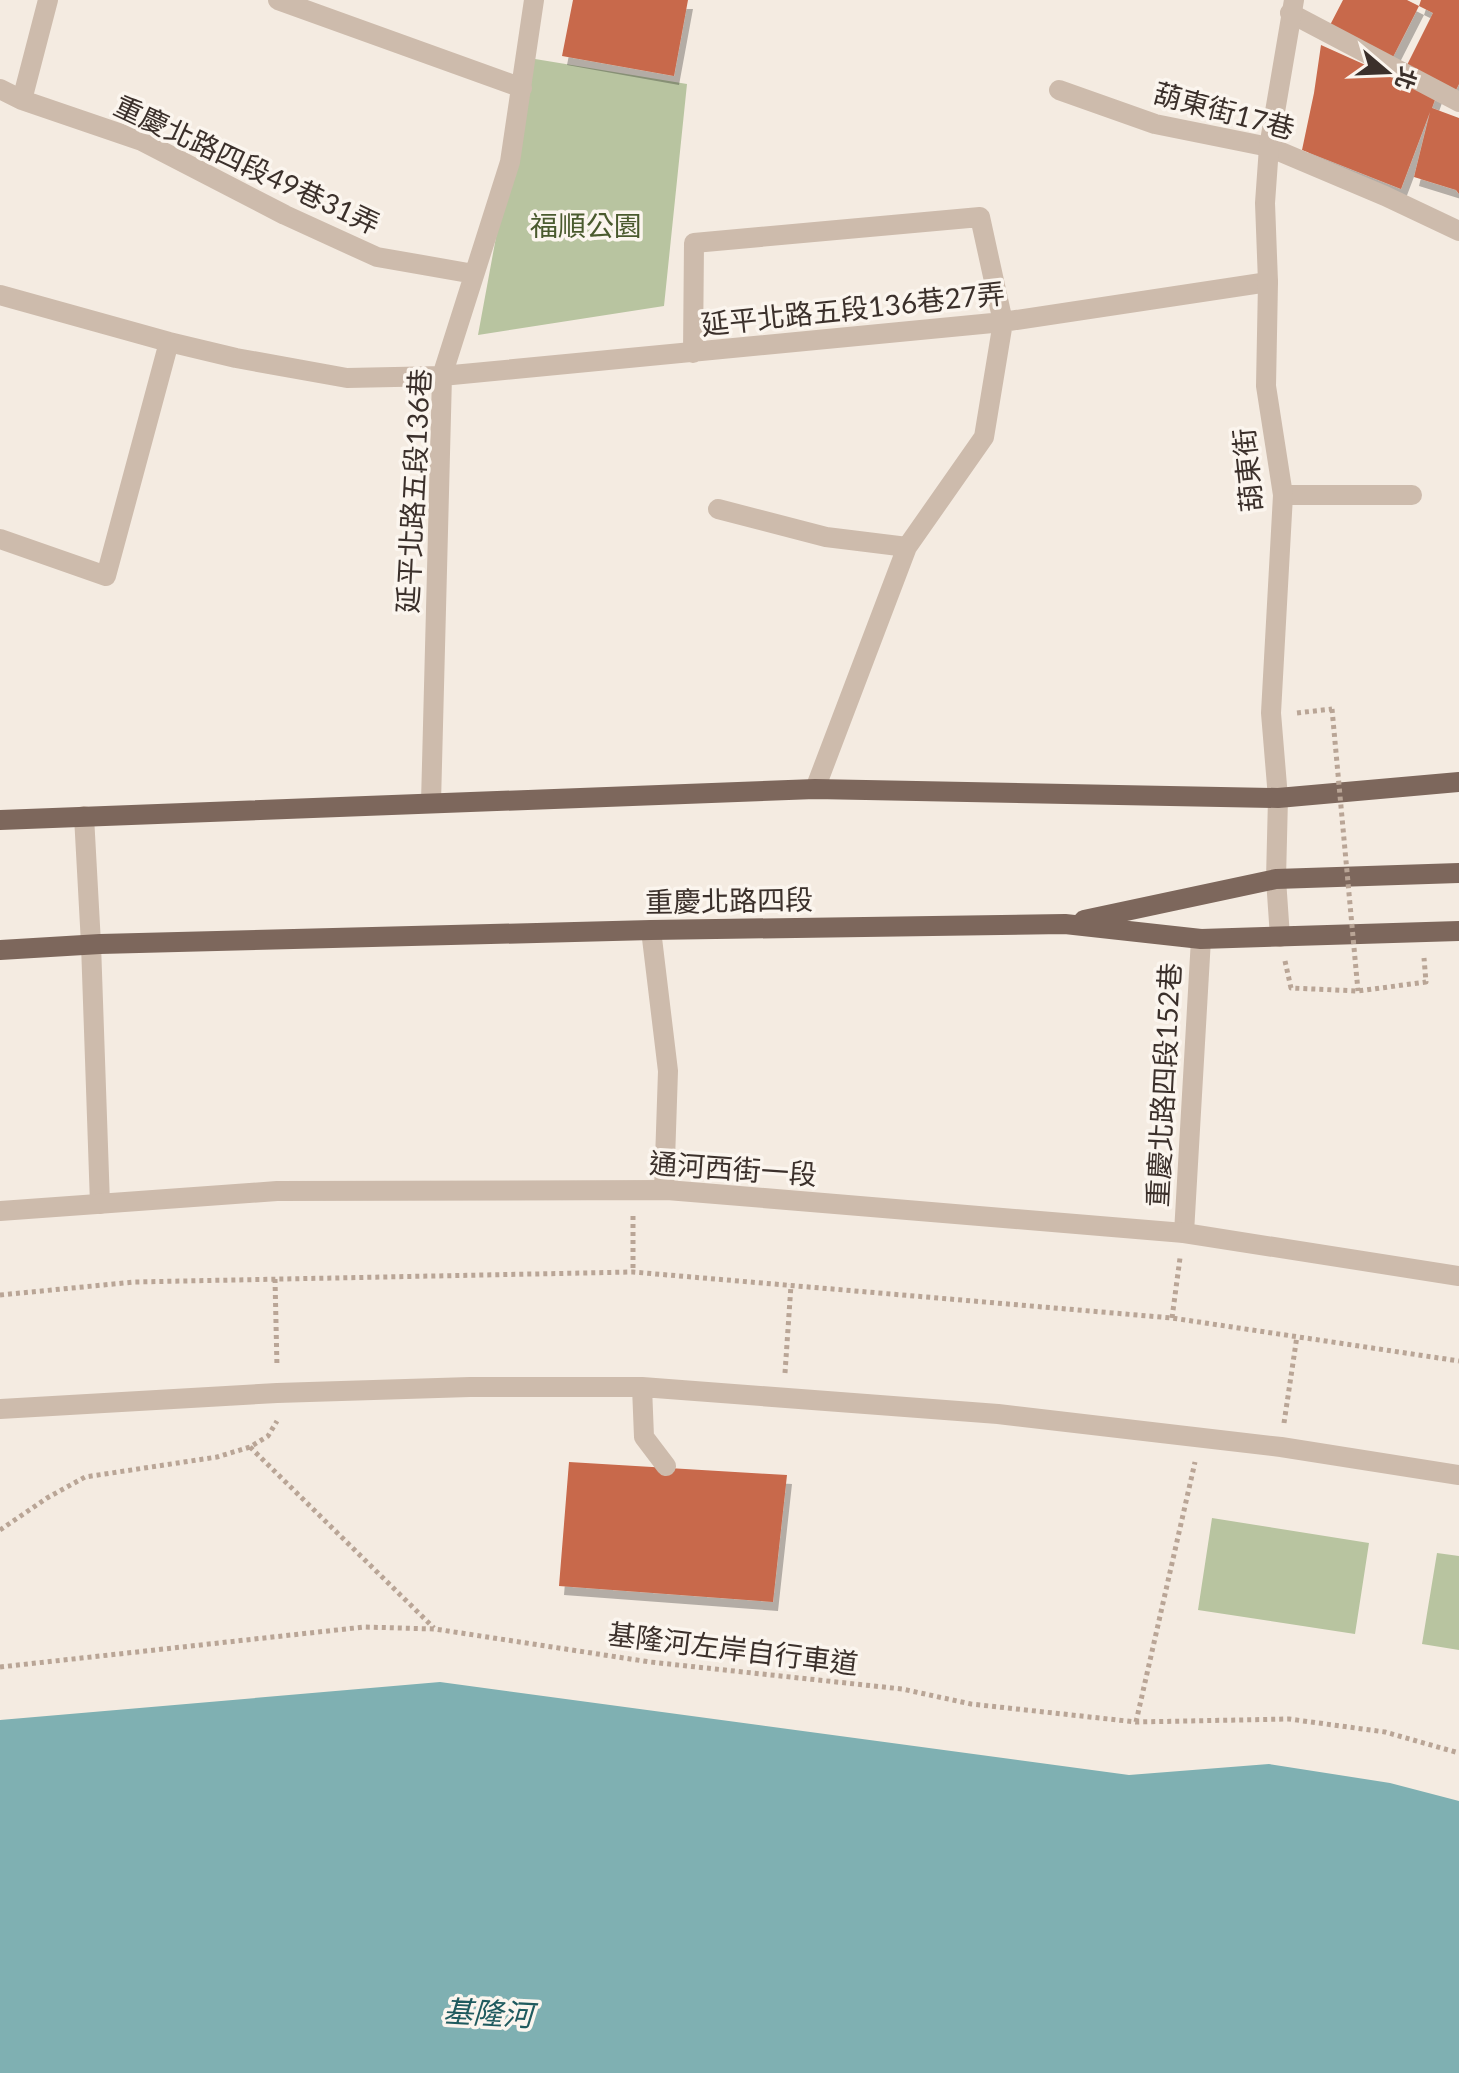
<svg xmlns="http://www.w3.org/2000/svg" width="1459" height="2073" font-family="Lato,'Noto Sans TC',sans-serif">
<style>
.green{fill:#b8c4a0}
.water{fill:#7fb0b2}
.building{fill:#c8694b;filter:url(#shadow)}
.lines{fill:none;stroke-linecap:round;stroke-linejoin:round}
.path{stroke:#b9a596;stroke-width:5;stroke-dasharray:4 4;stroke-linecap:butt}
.service{stroke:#cdbbac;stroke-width:20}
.minor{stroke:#cdbbac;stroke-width:20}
.primary{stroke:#7d675c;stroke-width:20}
.path-bridge{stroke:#b9a596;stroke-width:5;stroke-dasharray:4 4;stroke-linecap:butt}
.labels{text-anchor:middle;stroke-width:7;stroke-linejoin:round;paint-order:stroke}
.street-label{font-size:28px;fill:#3b302b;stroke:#fbf5ee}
.park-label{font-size:28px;fill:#4a5a2e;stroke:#fbf5ee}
.water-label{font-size:30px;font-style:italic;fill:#1f5a5e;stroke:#fbf5ee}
</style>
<defs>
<filter id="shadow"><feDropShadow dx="5" dy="9" stdDeviation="0" flood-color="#0004"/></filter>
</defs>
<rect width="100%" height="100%" fill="#f4ebe1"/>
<path class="green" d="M529 58 687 84 664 306 478 335Z
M1212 1518 1369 1543 1355 1634 1198 1610Z
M1437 1553 1459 1556V1650L1422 1644Z"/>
<path class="water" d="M440 1682 1129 1775 1269 1764 1390 1783 1459 1801V2073H0V1720Z"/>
<path class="building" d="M573 0H688L674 76 562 56Z
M1343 0H1407L1419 6 1392 59 1329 27Z
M1421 0H1459V84L1453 96 1404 71 1433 13 1419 6Z
M1321 45 1390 76 1437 94 1432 108 1459 118V194L1456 190 1414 177 1430 112 1401 189 1302 150 1314 93Z
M569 1462 787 1475 773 1602 559 1586Z"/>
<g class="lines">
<path class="path" d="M1297 713 1332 709
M1285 961 1291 988 1358 991 1426 982 1424 958
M633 1216V1272
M275 1279 277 1367
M0 1295 134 1282 633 1272 1172 1318 1459 1361
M1172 1318 1180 1258
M785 1373 791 1285
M1284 1423 1297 1336
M250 1447 434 1628
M0 1530 47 1498 85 1477 217 1457 250 1447 268 1436 277 1421
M0 1667 364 1627 435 1629 650 1662 902 1689 971 1704 1136 1722 1289 1719 1385 1732 1459 1753
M1136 1722 1195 1462"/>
<path class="service" d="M278 0 522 88
M1290 13 1459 102
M0 89 22 100 142 141 285 215 377 257 474 274
M1059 90 1155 124 1269 147 1385 196 1459 231
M22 100 48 0
M0 295 169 342 236 358 347 378 442 376 1003 322 1268 282
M693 353 694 243 980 217 1003 322 984 437 907 547 815 789
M1283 495H1412
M718 509 826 537 907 547
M0 539 106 576 169 342
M431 803 442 376 510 162 534 0
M84 816 91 944 100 1204
M651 930 668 1071 664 1190
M1184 1233 1201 939
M642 1387 644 1437 666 1466
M0 1409 277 1393 470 1387H642L998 1414 1281 1447 1459 1475"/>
<path class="minor" d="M1280 937 1276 879 1278 798 1271 713 1283 495 1266 386 1268 282 1265 203 1269 147 1294 0
M0 1211 277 1191 667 1190 1184 1233 1459 1276"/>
<path class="primary" d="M0 820 815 789 1278 798 1459 782
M1084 920 1276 879 1459 873
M0 950 100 944 651 930 1065 924 1201 939 1459 931"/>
<path class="path-bridge" d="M1332 709 1358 991"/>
</g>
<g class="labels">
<g class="street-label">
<text transform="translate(1224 111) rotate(15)" y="10">葫東街17巷</text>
<text transform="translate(247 165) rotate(25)" y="10">重慶北路四段49巷31弄</text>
<text transform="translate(853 309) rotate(-6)" y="10">延平北路五段136巷27弄</text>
<text transform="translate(1248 470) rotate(-96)" y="10">葫東街</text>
<text transform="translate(414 491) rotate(-87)" y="10">延平北路五段136巷</text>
<text transform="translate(729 901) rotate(-1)" y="10">重慶北路四段</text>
<text transform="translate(1164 1085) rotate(-87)" y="10">重慶北路四段152巷</text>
<text transform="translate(733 1169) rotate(4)" y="10">通河西街一段</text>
<text transform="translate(733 1649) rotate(7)" y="10">基隆河左岸自行車道</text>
</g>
<g class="park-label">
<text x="586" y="236">福順公園</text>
</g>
<g class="water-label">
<text transform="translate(488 2014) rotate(3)" y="10">基隆河</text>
</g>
</g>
<g transform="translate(1387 72) rotate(109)" stroke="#fbf5ee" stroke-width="6" paint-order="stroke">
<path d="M0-6L14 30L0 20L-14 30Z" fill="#3b302b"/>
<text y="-12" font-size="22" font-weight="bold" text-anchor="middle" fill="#3b302b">北</text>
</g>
</svg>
